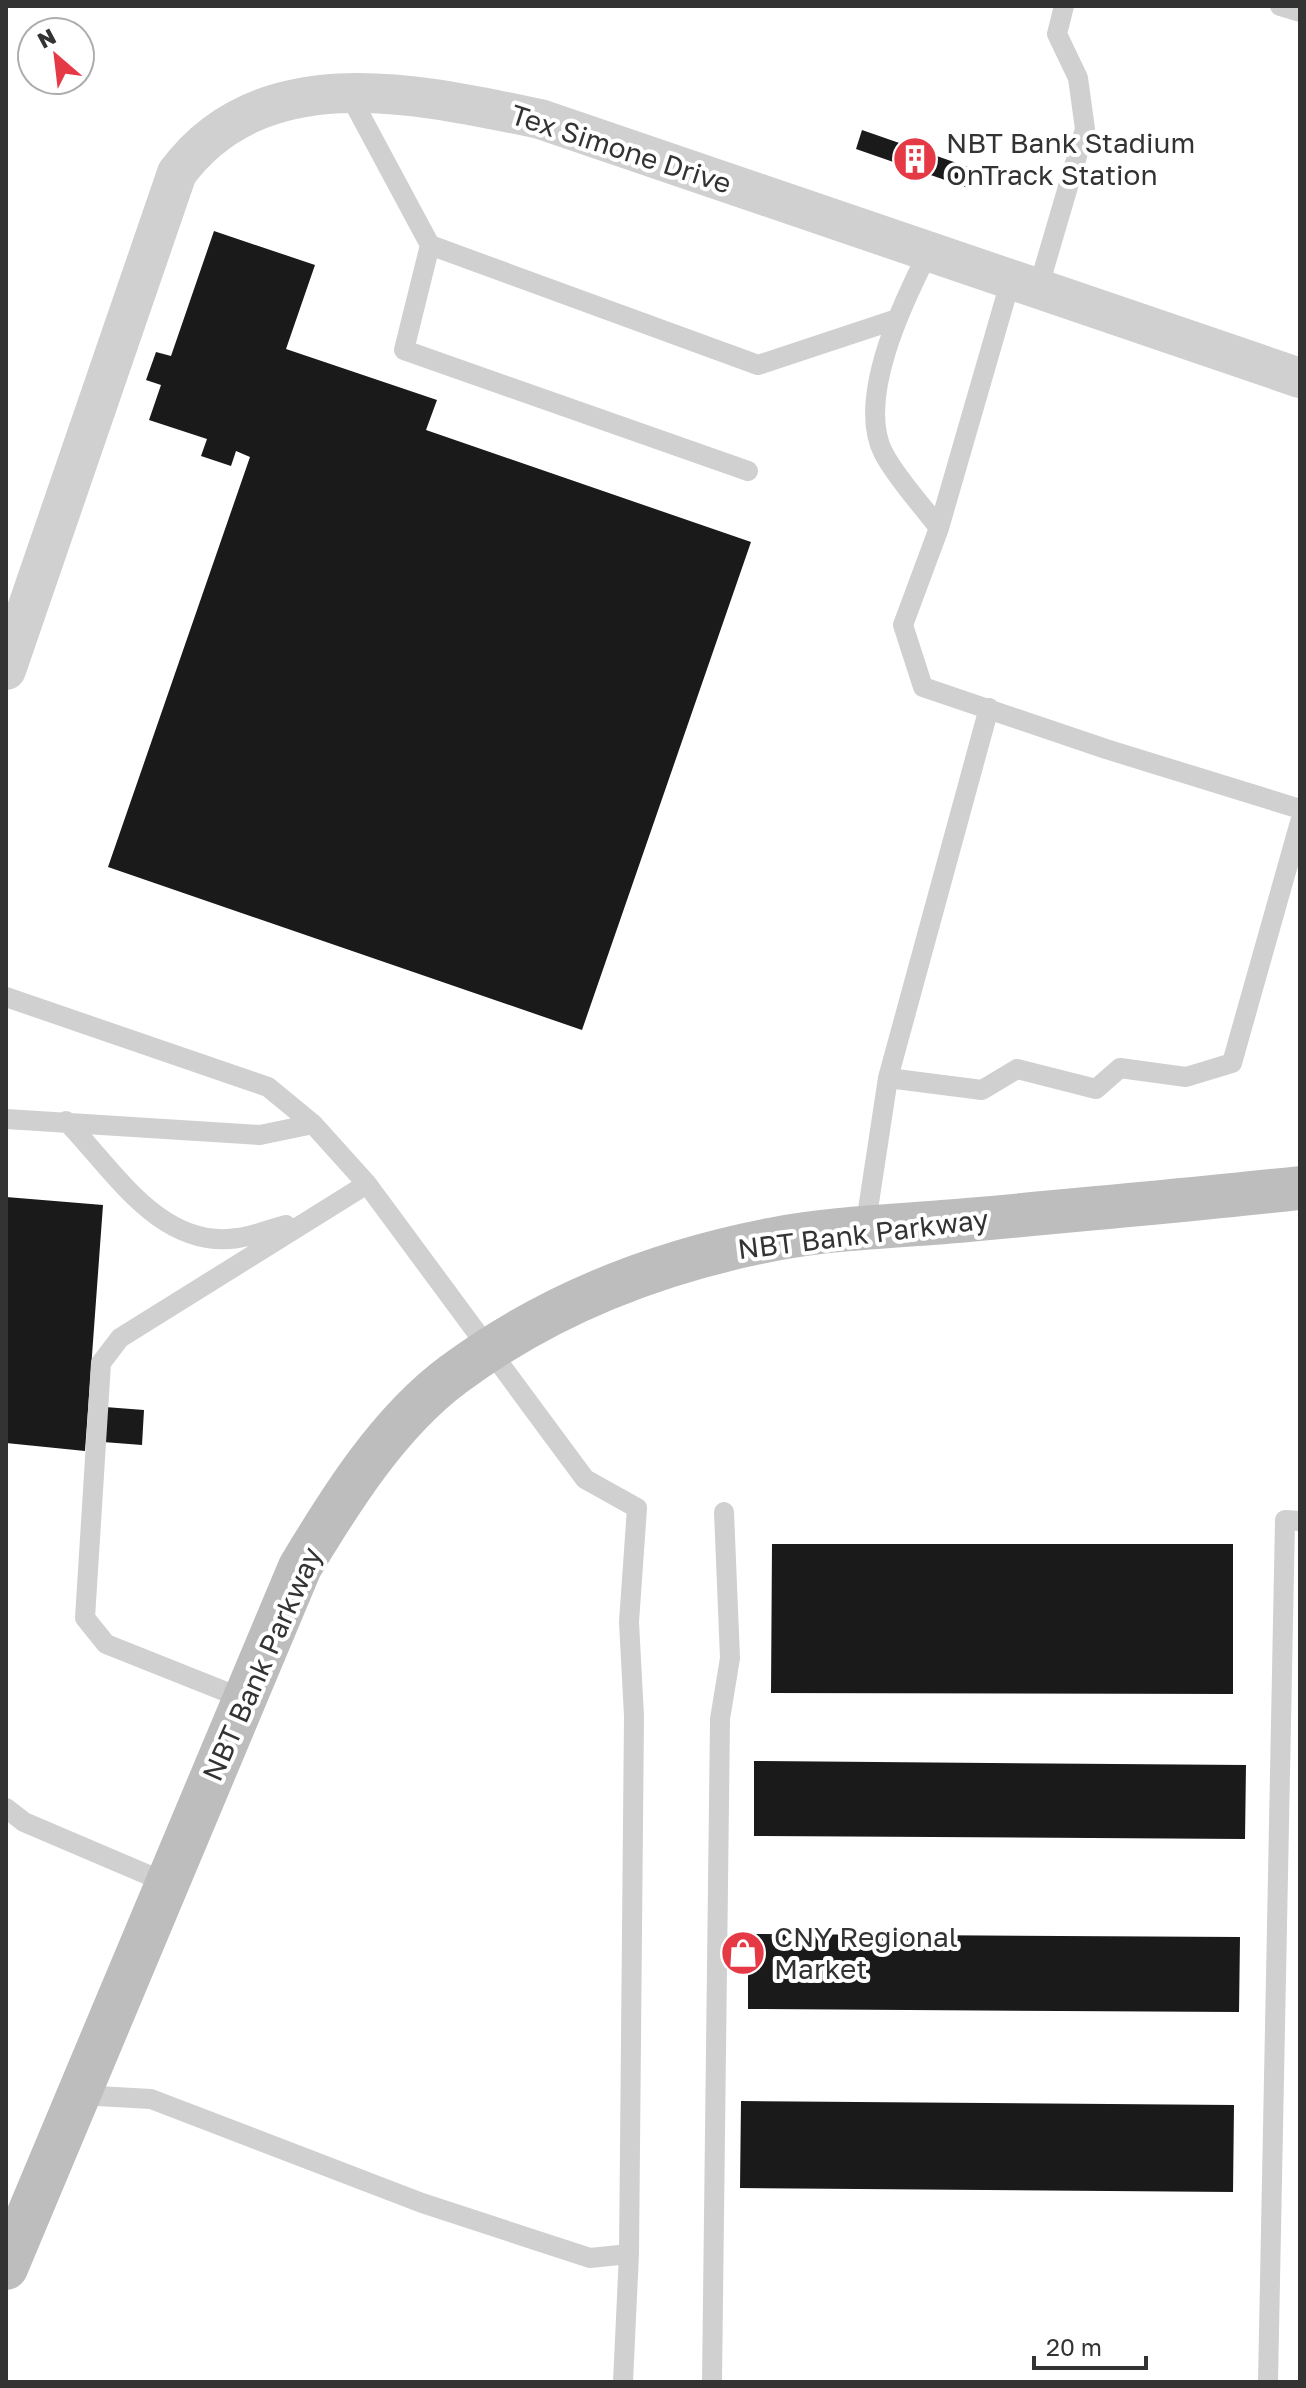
<svg xmlns="http://www.w3.org/2000/svg" width="1306" height="2388" font-family="'Golos Text',sans-serif">
<style>
.building{fill:#1a1a1a}
.lines{fill:none;stroke-linecap:round;stroke-linejoin:round}
.lane{stroke:#d0d0d0;stroke-width:20}
.street{stroke:#d0d0d0;stroke-width:40}
.secondary{stroke:#bdbdbd;stroke-width:44}
.labels{text-anchor:middle;stroke-width:8;stroke-linejoin:round;paint-order:stroke}
.poi-label{font-size:28px;fill:#333;stroke:#fff;text-anchor:start}
.street-label{font-size:28px;fill:#333;stroke:#fff}
</style>
<rect width="100%" height="100%" fill="#fff"/>
<path class="building" d="M862 130 974 169 968 188 856 149Z
M214 231 315 265 286 349 437 400 426 430 751 542 582 1030 108 867 250 457 236 451 231 466 201 456 207 439 149 420 161 385 146 380 156 352 171 356Z
M6 1197 103 1205 85 1451 6 1443Z
M105 1407 144 1410 142 1445 103 1442Z
M772 1544H1233V1694L771 1693Z
M754 1761 1246 1765 1245 1839 754 1836Z
M748 1934 1240 1937 1239 2012 748 2009Z
M741 2101 1234 2105 1233 2192 740 2188Z"/>
<g class="lines">
<path class="lane" d="M1280 6 1300 12
M349 94 430 245 758 365 894 320
M430 245 404 350 748 471
M929 251C904 300 855 400 884 454 898 480 921 504 939 528
M1011 279 939 528 903 625 923 687 1106 749 1300 809
M1038 289 1085 129 1078 78 1057 34 1064 6
M6 997 268 1087 313 1124 367 1184
M888 1078 982 1090 1017 1069 1096 1089 1120 1068 1186 1077 1232 1063 1300 822
M6 1119 260 1135 313 1124
M66 1121C113 1169 160 1250 238 1238 254 1236 270 1229 286 1225
M865 1229 888 1078 989 708
M244 1699 106 1644 85 1618 101 1363 120 1338 367 1184 585 1479 637 1508 629 1622 634 1716 629 2254 623 2382
M6 1808 24 1822 167 1883
M79 2095 151 2099 422 2203 590 2258 629 2254
M712 2382 720 1719 730 1658 724 1512
M1268 2382 1285 1520 1300 1521"/>
<path class="street" d="M6 670 177 173C263 57 419 94 540 119L1300 378"/>
<path class="secondary" d="M6 2268 300 1567C341 1499 389 1422 454 1374 550 1303 659 1261 775 1239 838 1227 905 1226 968 1220 1079 1210 1190 1200 1300 1188"/>
</g>
<defs>
<g id="building-disc" transform="scale(2.3)"><circle r="9.5" fill="#e63946" stroke="#fff"/><path d="M-4-6H4V6H1V3H-1V6H-4ZM-2.5-4.3h1.7v1.8h-1.7ZM.8-4.3h1.7v1.8H.8ZM-2.5-1h1.7V.8h-1.7ZM.8-1h1.7V.8H.8Z" fill="#fff"/></g>
<g id="shop-disc" transform="scale(2.3)"><circle r="9.5" fill="#e63946" stroke="#fff"/><path d="M-5-2.5h2.3a2.7 3.5 0 0 1 5.4 0H5L5.5 6h-11ZM-1.5-2.5h3a1.5 2.3 0 0 0-3 0Z" fill="#fff"/></g>
</defs>
<g fill-rule="evenodd">
<use href="#building-disc" x="915" y="159"/>
<use href="#shop-disc" x="743" y="1953"/>
</g>
<g class="labels">
<g class="poi-label">
<text x="946" y="153">NBT Bank Stadium<tspan x="946" dy="32">OnTrack Station</tspan></text>
<text x="774" y="1947">CNY Regional<tspan x="774" dy="32">Market</tspan></text>
</g>
<g class="street-label">
<text transform="translate(621 149) rotate(18)" y="10">Tex Simone Drive</text>
<text transform="translate(863 1234) rotate(-7)" y="10">NBT Bank Parkway</text>
<text transform="translate(262 1664) rotate(-66)" y="10">NBT Bank Parkway</text>
</g>
</g>
<rect width="1306" height="2388" fill="none" stroke="#333333" stroke-width="16"/>
<g transform="translate(56 56) rotate(332)"><circle r="38" fill="#ffffff" stroke="#adadad" stroke-width="2"/>
<path d="M0-6L14 30L0 20L-14 30Z" fill="#e63946"/>
<text y="-12" font-size="22" font-weight="bold" text-anchor="middle" fill="#333333">N</text>
</g>
<path d="M1034 2356v12h112v-12" fill="none" stroke="#333333" stroke-width="4"/>
<text x="1046" y="2356" font-size="24" fill="#333333" stroke="#ffffff" stroke-width="6" paint-order="stroke">20 m</text>
</svg>
